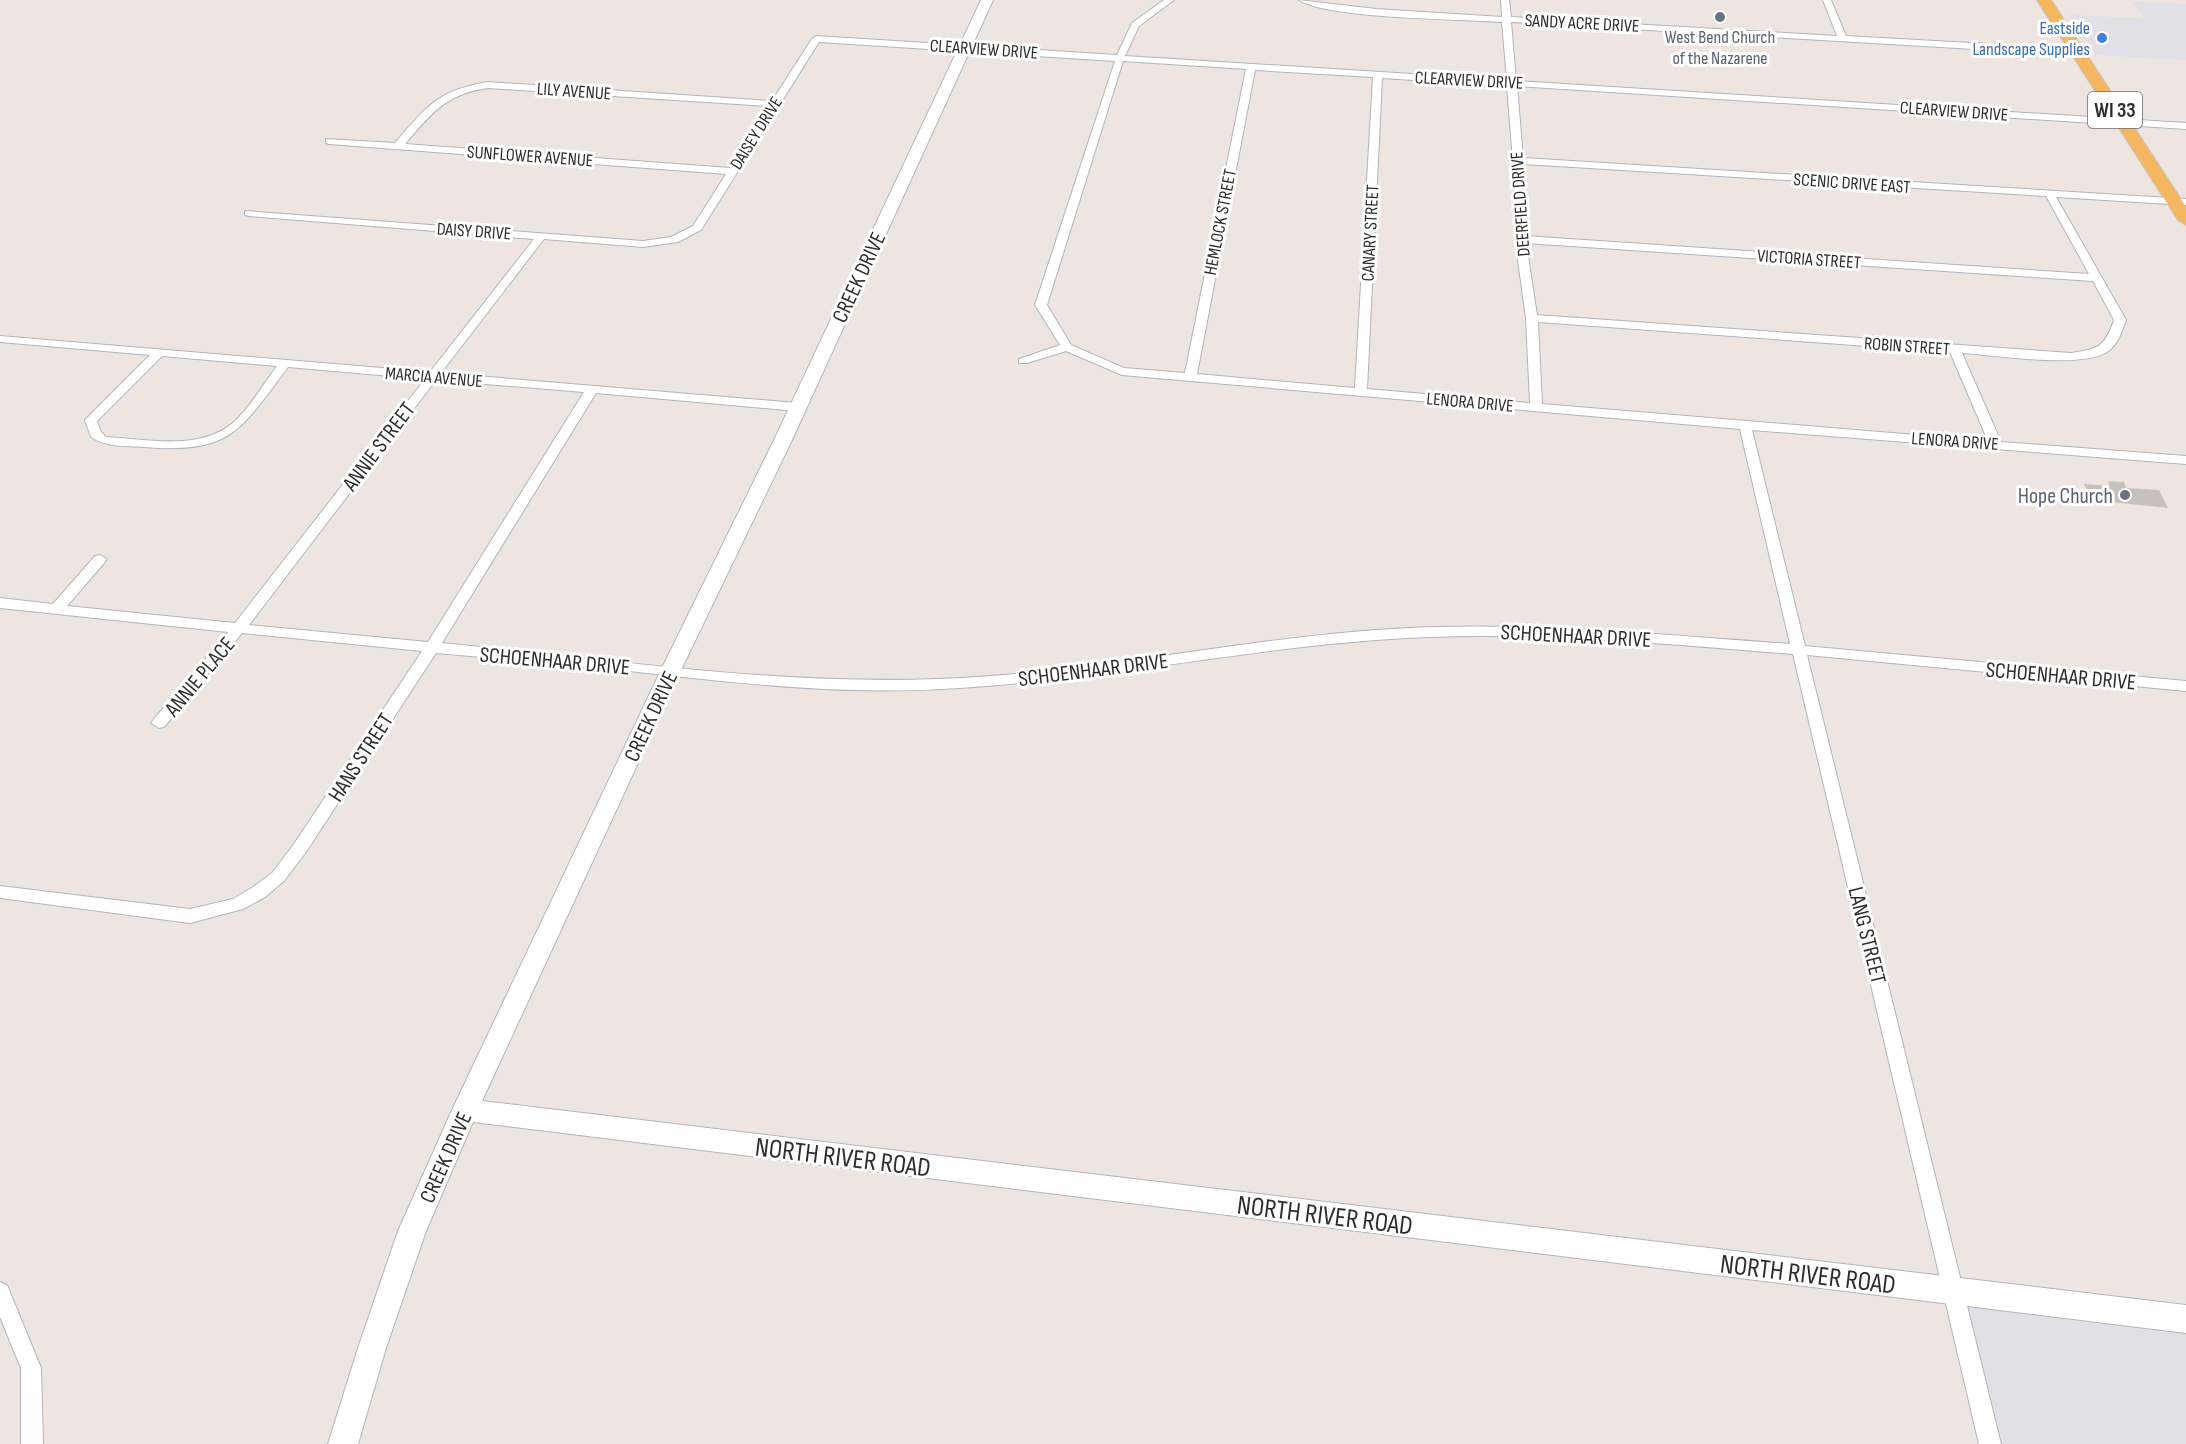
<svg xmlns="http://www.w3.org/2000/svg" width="2186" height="1444" font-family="'Sofia Sans Condensed',sans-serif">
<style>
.industrial{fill:#e1e0e7}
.building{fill:#c8c1bb}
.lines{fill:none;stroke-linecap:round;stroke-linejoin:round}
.street-casing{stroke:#b0b5bd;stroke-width:2}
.secondary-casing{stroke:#b0b5bd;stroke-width:2}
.primary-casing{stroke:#c4c4c4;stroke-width:2}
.street{fill:#fff;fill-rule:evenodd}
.secondary{fill:#fff;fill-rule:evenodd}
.primary{fill:#f4b75f;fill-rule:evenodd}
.worship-dot{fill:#6b7280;stroke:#fff;stroke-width:2}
.shop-dot{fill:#3f7fe0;stroke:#fff;stroke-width:2}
.labels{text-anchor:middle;stroke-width:6;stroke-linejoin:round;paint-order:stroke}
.far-street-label{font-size:18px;fill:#2d2d2d;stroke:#fff}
.far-shop-label{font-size:18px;fill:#366cbe;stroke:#fff;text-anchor:end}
.far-worship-label{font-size:18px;fill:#5b616d;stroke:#fff}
.shield{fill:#fff;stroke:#6c6c6c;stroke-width:1.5}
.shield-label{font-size:21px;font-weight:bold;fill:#2d2d2d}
.street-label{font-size:22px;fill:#2d2d2d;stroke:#fff}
.worship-label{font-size:22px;fill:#5b616d;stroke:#fff;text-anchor:end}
.near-street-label{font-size:27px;fill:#2d2d2d;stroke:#fff}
</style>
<rect width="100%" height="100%" fill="#efe5e0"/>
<path class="industrial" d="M2131 1 2186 4V60L2095 55 2069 15 2144 18Z
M1954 1292 2186 1327V1444H1990Z"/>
<path class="building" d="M2108 481 2124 482 2126 488 2159 490 2168 508 2092 500 2084 484 2110 486Z"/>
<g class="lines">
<g class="street-casing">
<path id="street" d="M1164 0H1174L1139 26 1125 56 1507 80 1502 22C1462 19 1327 19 1299 0L1376 9 1502 17 1501 0H1509L1511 17 1837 36 1823 0H1831L1846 36 2078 49 2082 52 2078 55 1511 22 1516 81 2186 123V129L1517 86 1523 158 2186 199V205L2056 197 2126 320C2122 331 2118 345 2107 352 2079 369 1996 355 1962 353L2001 442 2186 456V464L1752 430 1805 646 2186 681V691L1807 655 2001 1444H1979L1793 654C1654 643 1515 629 1376 640 1230 651 1087 682 941 689 833 695 727 682 620 670 559 664 497 658 436 653L306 852 284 881 265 897 243 909 190 923 0 898V886L190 909 233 899 253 887 272 873 294 844 422 651 242 633 164 727 159 728 151 723 154 719 228 632 0 608V598L53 604 95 556 100 555 107 559 105 562 67 606 235 623 425 379 288 367C240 431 231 454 144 447 126 446 105 447 91 437L85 420 150 355 0 342V336L430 372 534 239 249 216 245 215V211L643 241 671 237 693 226 726 174 329 144 326 143V139L395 143C427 106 438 90 488 82L772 101 812 39 816 36 1117 55 1132 23ZM819 42 1115 61 1035 305 1060 345 1019 359V363H1027L1066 351 1122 375 1740 429 1790 644C1652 634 1515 620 1376 630 1229 641 1084 674 937 679 771 685 606 659 442 643L596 393 797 411 803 407 797 403 441 373 544 239 643 247 678 242 701 230ZM1123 61 1246 69 1185 373 1124 368 1071 345 1047 305ZM1255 70 1373 77 1355 388 1197 374ZM1382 78 1507 86 1513 161 1515 239 1526 318 1530 403 1367 389ZM488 88 769 106 730 168 405 144C432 113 445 94 488 88ZM1523 164 2046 196 2089 274 1525 236ZM1526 243 2093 281 2114 320C2105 347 2098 349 2071 353L1537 315ZM1538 322 1950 352 1988 441 1542 404ZM162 356 277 366C263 384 252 405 235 421 201 452 147 439 106 437L101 432 97 421ZM436 380 584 392 428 642 249 625Z
M0 1282 7 1285 41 1368 43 1444H21V1368L0 1317Z"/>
</g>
<g class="secondary-casing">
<path id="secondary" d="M981 0H993L792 440 681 670 482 1101 2186 1305V1333L473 1122 426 1231 386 1348 358 1444H328L358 1348 398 1231 452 1110 661 670 774 440Z"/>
</g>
<g class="primary-casing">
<path id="primary" d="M2037 0H2051L2186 207V225L2178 220Z"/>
</g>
<use href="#street" class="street"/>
<use href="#secondary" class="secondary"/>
<use href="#primary" class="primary"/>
</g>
<g class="worship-dot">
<circle cx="1720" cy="17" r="6"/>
<circle cx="2125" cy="495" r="6"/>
</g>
<circle class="shop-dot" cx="2102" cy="38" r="6"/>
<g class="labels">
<g class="far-street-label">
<text transform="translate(1582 23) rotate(3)" y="6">SANDY ACRE DRIVE</text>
<text transform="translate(984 49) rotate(4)" y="6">CLEARVIEW DRIVE</text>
<text transform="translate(1469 80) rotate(3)" y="6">CLEARVIEW DRIVE</text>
<text transform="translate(574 91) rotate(4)" y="6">LILY AVENUE</text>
<text transform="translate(1954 111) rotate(4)" y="6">CLEARVIEW DRIVE</text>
<text transform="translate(756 133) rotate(-58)" y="6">DAISEY DRIVE</text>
<text transform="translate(530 156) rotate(4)" y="6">SUNFLOWER AVENUE</text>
<text transform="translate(1852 183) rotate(4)" y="6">SCENIC DRIVE EAST</text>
<text transform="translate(1520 204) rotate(-94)" y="6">DEERFIELD DRIVE</text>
<text transform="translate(1220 222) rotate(-79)" y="6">HEMLOCK STREET</text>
<text transform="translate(474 231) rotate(4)" y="6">DAISY DRIVE</text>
<text transform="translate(1370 233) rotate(-87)" y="6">CANARY STREET</text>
<text transform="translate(1809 259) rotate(4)" y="6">VICTORIA STREET</text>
<text transform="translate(1907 346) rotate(4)" y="6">ROBIN STREET</text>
<text transform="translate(434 377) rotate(5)" y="6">MARCIA AVENUE</text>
<text transform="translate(1470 402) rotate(5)" y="6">LENORA DRIVE</text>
<text transform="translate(1955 441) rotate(4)" y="6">LENORA DRIVE</text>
</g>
<g class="far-shop-label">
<text x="2090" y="34">Eastside<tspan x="2090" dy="21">Landscape Supplies</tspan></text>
</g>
<g class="far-worship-label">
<text x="1720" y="43">West Bend Church<tspan x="1720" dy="21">of the Nazarene</tspan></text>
</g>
<rect class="shield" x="2088" y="92" width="54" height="36" rx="4.5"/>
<g class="shield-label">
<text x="2115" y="117">WI 33</text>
</g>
<g class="street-label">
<text transform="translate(858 277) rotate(-65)" y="8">CREEK DRIVE</text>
<text transform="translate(378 446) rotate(-53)" y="8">ANNIE STREET</text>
<text transform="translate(1576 635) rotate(3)" y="8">SCHOENHAAR DRIVE</text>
<text transform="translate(555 660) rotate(5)" y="8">SCHOENHAAR DRIVE</text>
<text transform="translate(1093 669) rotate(-7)" y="8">SCHOENHAAR DRIVE</text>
<text transform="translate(2061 675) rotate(5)" y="8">SCHOENHAAR DRIVE</text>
<text transform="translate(199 676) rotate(-50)" y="8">ANNIE PLACE</text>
<text transform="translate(650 716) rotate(-65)" y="8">CREEK DRIVE</text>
<text transform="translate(360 757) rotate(-57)" y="8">HANS STREET</text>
<text transform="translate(1868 935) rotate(76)" y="8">LANG STREET</text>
<text transform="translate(445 1157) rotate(-66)" y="8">CREEK DRIVE</text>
</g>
<g class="worship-label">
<text x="2113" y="503">Hope Church</text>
</g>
<g class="near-street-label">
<text transform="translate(843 1157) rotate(7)" y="9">NORTH RIVER ROAD</text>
<text transform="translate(1325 1215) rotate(7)" y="9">NORTH RIVER ROAD</text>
<text transform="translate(1808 1274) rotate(7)" y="9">NORTH RIVER ROAD</text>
</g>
</g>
</svg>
